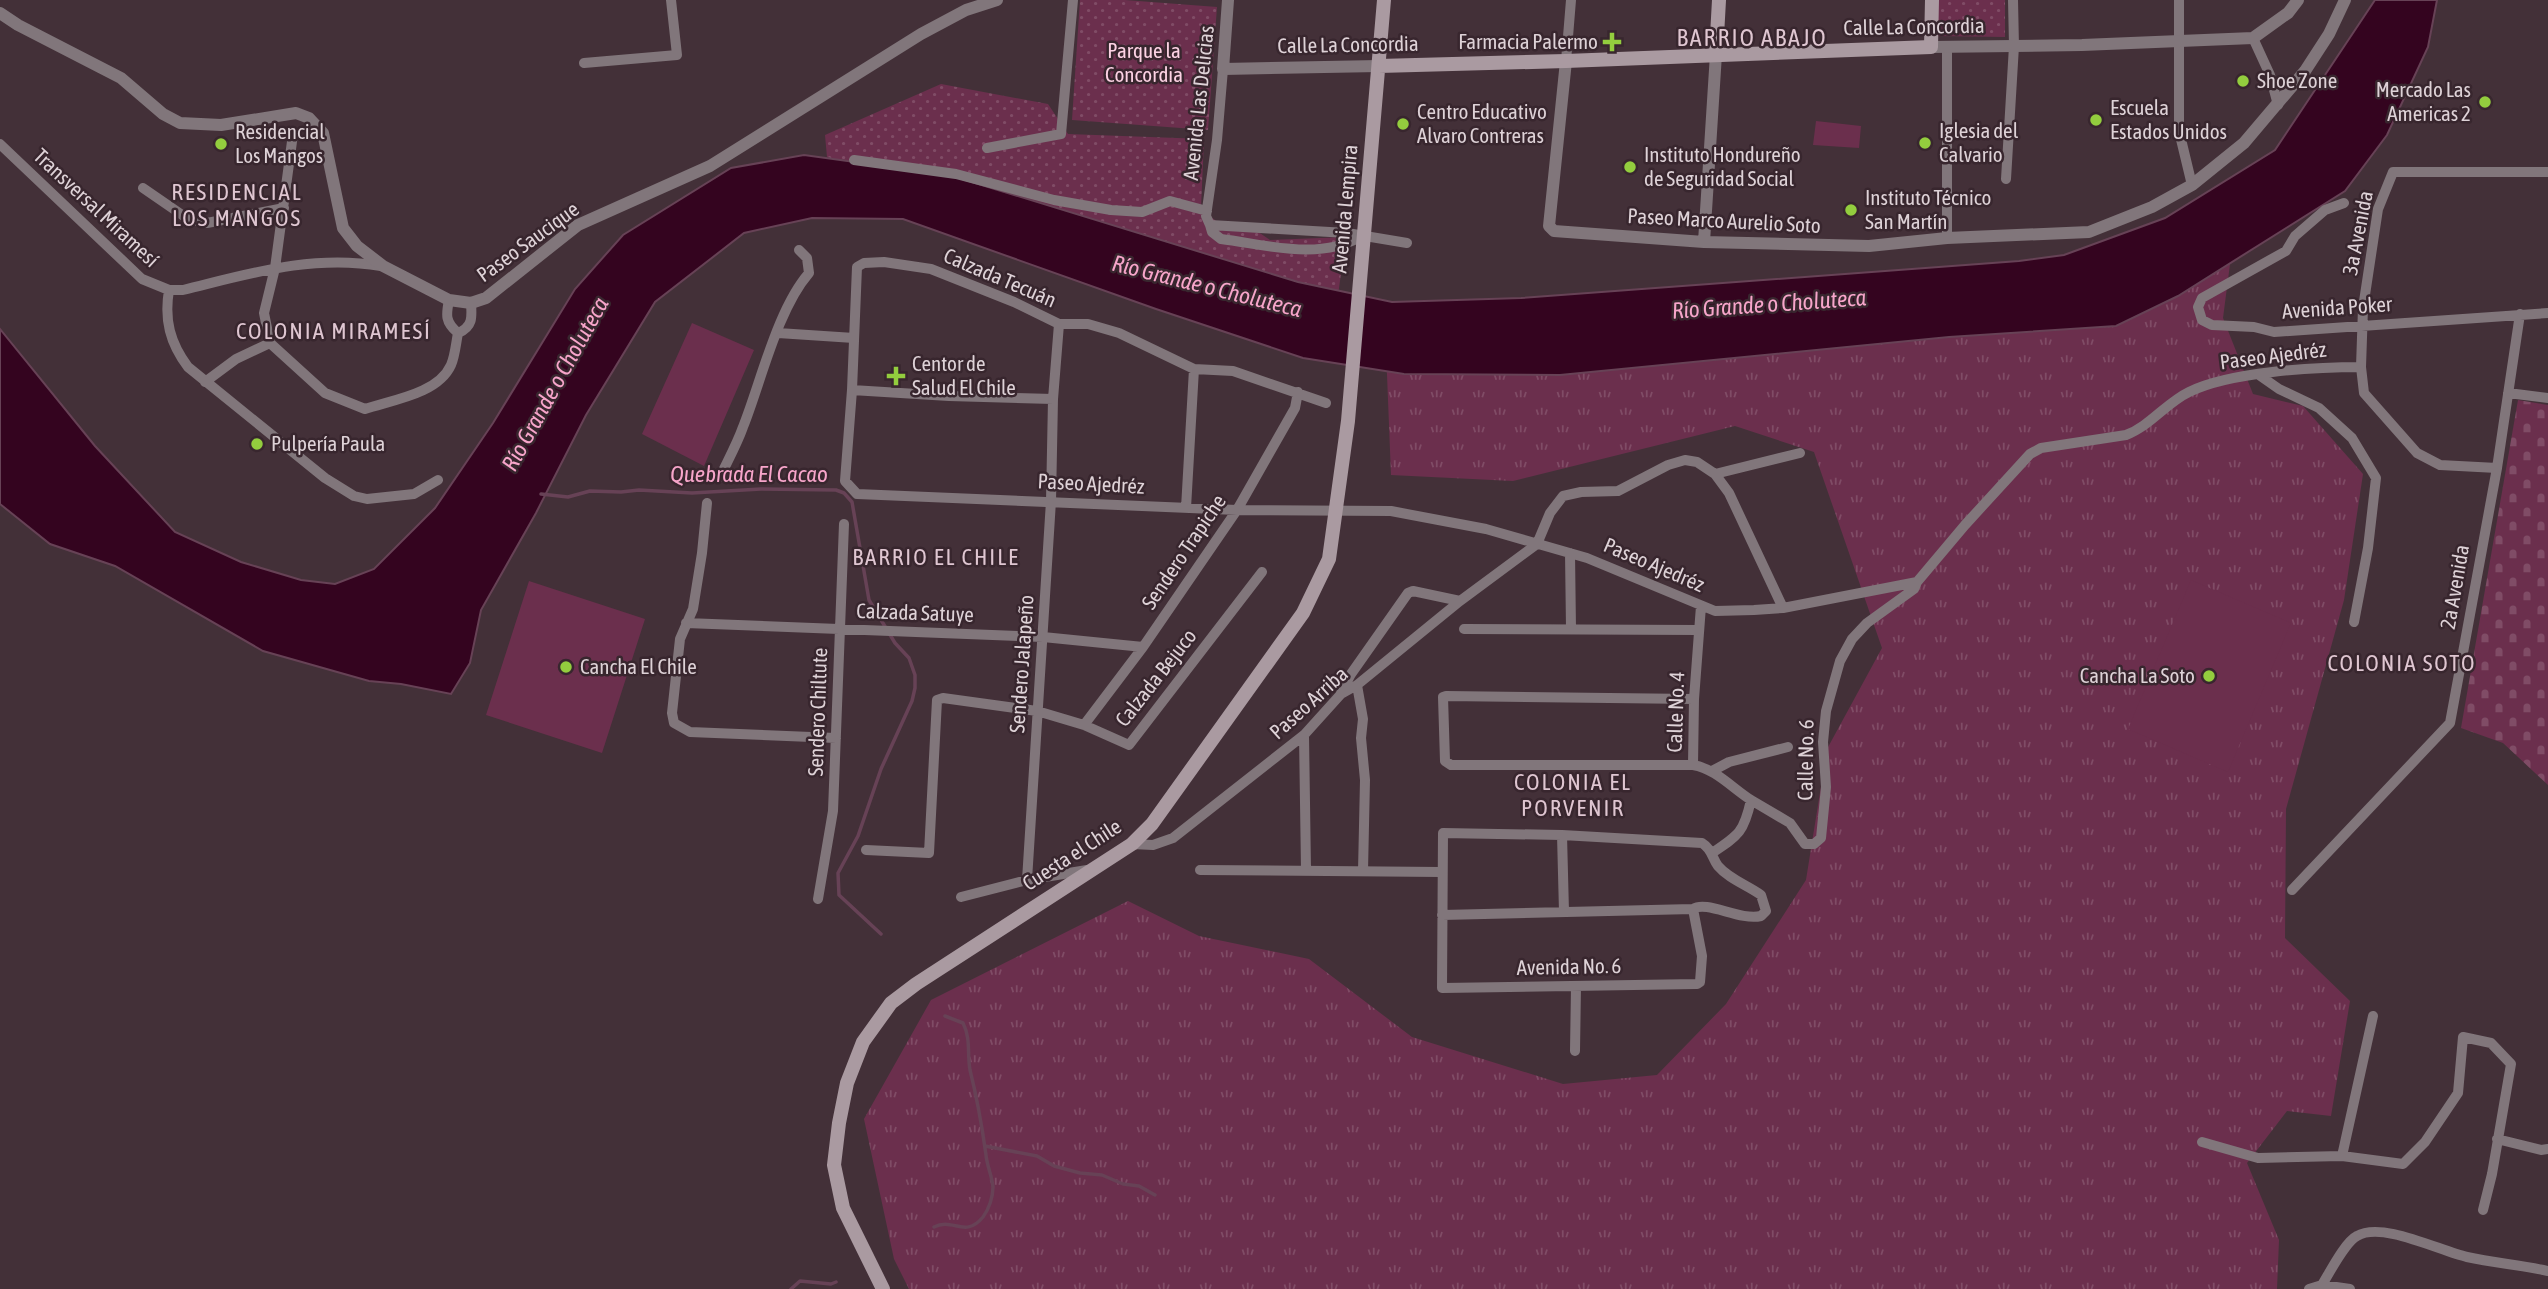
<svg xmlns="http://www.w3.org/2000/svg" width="2548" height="1289" font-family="'Asap Condensed',sans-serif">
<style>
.grass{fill:url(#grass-tufts)}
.cemetery{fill:url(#cemetery-stones)}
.park{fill:url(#park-dots)}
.garden{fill:#6b2f4d}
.water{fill:#34041f;stroke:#674256;stroke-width:2}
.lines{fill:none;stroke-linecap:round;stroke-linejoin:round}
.stream{stroke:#674256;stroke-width:3.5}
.minor{stroke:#81767b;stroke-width:10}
.tertiary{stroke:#81767b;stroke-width:12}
.secondary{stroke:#aa9aa1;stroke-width:14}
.poi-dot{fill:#93cd3e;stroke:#38262e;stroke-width:2.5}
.labels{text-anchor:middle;stroke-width:5;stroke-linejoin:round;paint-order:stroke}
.street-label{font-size:21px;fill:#ded2d7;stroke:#38262e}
.poi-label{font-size:21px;fill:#ded2d7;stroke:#38262e;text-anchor:start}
.park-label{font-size:21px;fill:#fdd2e4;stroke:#38262e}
.neighbourhood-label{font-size:23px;letter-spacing:2px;fill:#dfc6d1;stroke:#38262e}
.water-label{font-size:23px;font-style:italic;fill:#f7a5ca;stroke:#38262e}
.quarter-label{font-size:24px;letter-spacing:2px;fill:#dfc6d1;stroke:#38262e}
</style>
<defs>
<pattern id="grass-tufts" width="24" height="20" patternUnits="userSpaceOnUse" patternTransform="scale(1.75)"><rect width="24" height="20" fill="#6b2f4d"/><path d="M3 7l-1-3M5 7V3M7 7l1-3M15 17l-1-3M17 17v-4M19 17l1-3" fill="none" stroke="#804c66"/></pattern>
<pattern id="cemetery-stones" width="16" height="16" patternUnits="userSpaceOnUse" patternTransform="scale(1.75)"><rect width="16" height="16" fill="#6b2f4d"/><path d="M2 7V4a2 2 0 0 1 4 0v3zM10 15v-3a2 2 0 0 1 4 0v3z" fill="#804c66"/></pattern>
<pattern id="park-dots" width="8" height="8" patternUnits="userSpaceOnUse" patternTransform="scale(1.75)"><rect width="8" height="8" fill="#6b2f4d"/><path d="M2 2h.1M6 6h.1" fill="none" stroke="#804c66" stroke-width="1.8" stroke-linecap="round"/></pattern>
</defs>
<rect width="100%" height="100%" fill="#433038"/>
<path class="grass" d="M2236 218 2223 318 2253 394 2303 406 2363 474 2344 600 2286 809 2285 938 2350 1001 2331 1116 2287 1111 2247 1163 2279 1240 2277 1289H909L894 1259 864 1119 931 1000 1128 901 1199 936 1309 959 1412 1037 1563 1084 1657 1075 1726 1004 1806 880 1827 749 1882 648 1814 452 1735 426 1513 481 1391 475 1386 349 1813 313Z"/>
<path class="cemetery" d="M2518 400 2548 405V785L2503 743 2461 728Z"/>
<path class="park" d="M1080 0H1125L1217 7 1208 130 1072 120Z
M1938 0H2005V37L1938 36Z
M941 84 1048 104 1068 134 1204 139 1201 208 1217 222 1251 227 1270 240 1346 237 1336 310 1028 210 827 157 825 135Z"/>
<path class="garden" d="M1816 121 1861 126 1859 148 1813 145Z
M692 323 754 350 704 466 642 434Z
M2191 580 2291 623 2228 772 2128 729Z
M529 581 645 619 602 753 486 715Z"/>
<path class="water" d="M2375 0H2437L2428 47 2387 135 2345 191 2178 296 2116 326 1949 337 1560 375 1404 374 1303 358 1156 309 903 219 812 218 744 233 655 302 586 415 536 513 481 610 470 663 451 694 401 684 369 681 263 651 115 566 50 544 0 504V329L95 446 175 532 241 562 301 580 335 584 374 569 435 508 493 423 575 289 623 235 731 168 804 155 949 175 1298 282 1392 302 1521 298 2019 261 2064 255 2165 218 2275 150Z"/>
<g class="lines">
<path class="stream" d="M2402 95 2414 97
M541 494 568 497 590 491 621 492 639 490 692 493 761 489 836 490 844 493 852 502 869 600 895 643 909 658 915 675V688L912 701 881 769 858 836 838 873 839 895 881 934
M985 1146 1037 1156 1054 1166 1080 1173 1102 1175 1123 1184 1139 1186 1155 1195
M934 1227C953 1217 965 1239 983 1217 989 1209 993 1197 993 1187 992 1176 987 1166 986 1155 982 1126 977 1098 970 1070 967 1053 971 1039 963 1023L945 1016
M791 1289 800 1281 831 1284 836 1282"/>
<path class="minor" d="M2179 0V131L2192 185
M2253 38 2270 75 2278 105
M1947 47V238
M1566 61 1571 0
M584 63 677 55 671 0
M1223 69 1217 140 1206 216 1210 225 1347 233 1407 243
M293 134 275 268 264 313 270 343 325 393 365 409C392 400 438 394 451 365 455 356 456 343 458 333 445 322 446 315 449 300
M0 144 142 279 169 290H183C249 274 312 254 381 266
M987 148 1061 134 1073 0
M854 160 956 174 1054 200 1111 210 1142 212 1170 201 1207 211
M2006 179 2014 46 2013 0
M143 188 188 219 207 223 284 208
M2344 203 2325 210 2295 236 2286 251 2202 298 2198 307 2202 320 2212 325 2254 327 2274 332 2548 313
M1210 225 1212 232 1221 239C1268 245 1319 261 1362 236
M169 290C164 320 170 343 188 367L325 478 354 496 367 499 414 494 438 480
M458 333C473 327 472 317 471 303
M778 333 854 338
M2259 375 2279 389 2319 408 2352 438 2376 478 2368 548 2354 622
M205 382 236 359 270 343
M852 390 949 396 1053 399
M2508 393 2548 398
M1326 403 1233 371 1194 369 1119 333 1088 324H1059L1014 302 931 269 884 262 864 263 857 267 852 390 845 481 857 494 1237 510 1391 511 1486 529 1587 558 1715 611 1754 610 1783 608 1917 582 1965 525 2030 454 2041 448 2126 435C2150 426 2166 403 2189 392 2229 372 2314 367 2361 367
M2497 468 2440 465 2417 453 2364 393 2361 367 2363 308 2378 209 2393 172H2548
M1715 474 1800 453
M720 477C728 460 737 444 743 427 761 382 777 310 809 273L807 258 799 250
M707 503 702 553 693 609 680 639 672 713 674 723 690 732 836 738
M1186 508 1194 369
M1570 553 1571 629
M1701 606 1694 699 1693 765C1716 769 1732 788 1751 800 1744 832 1739 835 1712 853
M686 623 1043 637 1143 647
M1464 629 1699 630
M1357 685 1363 719 1361 738 1365 780 1363 871
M1341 693 1351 674 1408 593 1413 591 1460 601
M1084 725 1143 647 1237 510 1295 408 1298 392
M1304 735 1306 870
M1693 765H1451L1445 761 1443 697 1446 696 1694 699
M1712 771 1729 762 1788 747
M1751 800 1790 823 1805 844H1814L1821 838 1826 787 1823 742 1826 711 1840 661 1852 639 1867 623 1914 589 1917 582
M1443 833 1562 835 1702 843C1712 849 1712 858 1718 866 1729 879 1747 885 1761 895L1766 911 1761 916C1739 921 1707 900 1693 909L1702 956 1700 982 1697 984 1442 988Z
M1562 835 1564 912
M1132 844 1153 845 1173 838 1304 735 1341 694 1357 685 1460 601 1537 544 1550 513 1563 496 1581 492 1618 491 1668 465 1685 460 1697 462 1715 474 1729 493 1783 608
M866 850 929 853 937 700 943 698 1037 711 1084 725 1129 745 1262 572
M1200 870 1441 872
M1027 880 1051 501 1053 399 1059 324
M2292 890 2450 723 2497 468 2520 314
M961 897 1027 880 1087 870
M818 899 833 811 844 524
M1442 915 1693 909
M1575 1051 1576 986
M2497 1139 2541 1150 2548 1149
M2202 1142 2258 1158 2342 1156 2403 1164 2425 1142 2458 1093 2463 1037 2491 1043 2511 1064 2492 1174 2483 1210
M2342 1156 2373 1016
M2322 1285C2330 1272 2345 1242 2357 1236 2382 1221 2440 1251 2467 1257 2494 1263 2521 1265 2548 1271
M2309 1289 2322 1285 2350 1289"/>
<path class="tertiary" d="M1228 0 1223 69 1379 66
M0 13 18 25 121 78 163 114 180 123 221 125 296 113 309 118 323 133 343 228 357 246 383 266 449 300 471 303 486 298 578 225 710 166 921 34 966 10 997 0
M1931 47 2082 45 2253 38 2288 13 2298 0
M1566 61 1549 226 1554 231 1704 242 1869 246 1947 238 2089 232 2152 207 2192 185 2244 143 2305 71 2329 34 2345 0
M1704 242 1716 54"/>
<path class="secondary" d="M1716 54 1719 0
M1379 66 1566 61 1931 47 1932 0
M883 1289 843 1208 834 1165 839 1123 847 1083 863 1042 891 1003 916 984 1132 844 1152 824 1303 613 1329 559 1348 421 1384 0"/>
</g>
<g class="poi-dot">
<path d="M1608.5 31.5h7v7h7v7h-7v7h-7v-7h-7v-7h7z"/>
<circle cx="2243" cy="81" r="7"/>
<circle cx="2485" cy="102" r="7"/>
<circle cx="2096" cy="120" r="7"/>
<circle cx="1403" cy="124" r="7"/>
<circle cx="1925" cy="143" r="7"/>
<circle cx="221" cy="144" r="7"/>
<circle cx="1630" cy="167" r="7"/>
<circle cx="1851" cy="210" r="7"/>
<path d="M892.5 365.5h7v7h7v7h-7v7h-7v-7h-7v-7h7z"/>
<circle cx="257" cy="444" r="7"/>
<circle cx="566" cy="667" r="7"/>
<circle cx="2209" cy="676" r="7"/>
</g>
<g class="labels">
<g class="street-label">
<text transform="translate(1914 27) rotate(-1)" y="7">Calle La Concordia</text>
<text transform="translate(1348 45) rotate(-1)" y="7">Calle La Concordia</text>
<text transform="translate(1199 103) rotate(-84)" y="7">Avenida Las Delicias</text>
<text transform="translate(96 208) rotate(43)" y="7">Transversal Miramesí</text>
<text transform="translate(1345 209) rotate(-85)" y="7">Avenida Lempira</text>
<text transform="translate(1724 221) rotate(3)" y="7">Paseo Marco Aurelio Soto</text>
<text transform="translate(2358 233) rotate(-79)" y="7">3a Avenida</text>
<text transform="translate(528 242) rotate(-36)" y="7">Paseo Saucique</text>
<text transform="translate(1000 278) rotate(23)" y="7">Calzada Tecuán</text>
<text transform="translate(2337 308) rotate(-4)" y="7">Avenida Poker</text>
<text transform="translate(2273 356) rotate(-7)" y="7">Paseo Ajedréz</text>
<text transform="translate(1091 484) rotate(3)" y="7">Paseo Ajedréz</text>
<text transform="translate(1184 552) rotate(-56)" y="7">Sendero Trapiche</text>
<text transform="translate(1654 565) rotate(23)" y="7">Paseo Ajedréz</text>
<text transform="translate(2455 587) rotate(-80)" y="7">2a Avenida</text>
<text transform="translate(915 613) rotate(2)" y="7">Calzada Satuye</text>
<text transform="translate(1022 664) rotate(-86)" y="7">Sendero Jalapeño</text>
<text transform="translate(1156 678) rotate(-52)" y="7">Calzada Bejuco</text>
<text transform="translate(1309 703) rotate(-42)" y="7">Paseo Arriba</text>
<text transform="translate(818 712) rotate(-88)" y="7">Sendero Chiltute</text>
<text transform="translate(1676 712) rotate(-88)" y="7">Calle No. 4</text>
<text transform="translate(1806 760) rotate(-89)" y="7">Calle No. 6</text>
<text transform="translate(1072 855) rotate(-33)" y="7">Cuesta el Chile</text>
<text transform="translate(1569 967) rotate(-1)" y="7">Avenida No. 6</text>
</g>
<g class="poi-label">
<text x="1598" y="49" text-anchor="end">Farmacia Palermo</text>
<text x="2257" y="88">Shoe Zone</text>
<text x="2471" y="97" text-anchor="end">Mercado Las<tspan x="2471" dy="24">Americas 2</tspan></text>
<text x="2110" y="115">Escuela<tspan x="2110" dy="24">Estados Unidos</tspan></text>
<text x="1417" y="119">Centro Educativo<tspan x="1417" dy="24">Alvaro Contreras</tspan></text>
<text x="1939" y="138">Iglesia del<tspan x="1939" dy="24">Calvario</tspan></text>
<text x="235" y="139">Residencial<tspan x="235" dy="24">Los Mangos</tspan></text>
<text x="1644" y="162">Instituto Hondureño<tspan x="1644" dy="24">de Seguridad Social</tspan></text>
<text x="1865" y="205">Instituto Técnico<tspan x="1865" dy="24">San Martín</tspan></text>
<text x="912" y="371">Centor de<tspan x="912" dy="24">Salud El Chile</tspan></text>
<text x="271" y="451">Pulpería Paula</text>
<text x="580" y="674">Cancha El Chile</text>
<text x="2195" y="683" text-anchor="end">Cancha La Soto</text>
</g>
<g class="park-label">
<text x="1144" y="58">Parque la<tspan x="1144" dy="24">Concordia</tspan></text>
</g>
<g class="neighbourhood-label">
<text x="237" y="200">RESIDENCIAL<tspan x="237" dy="26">LOS MANGOS</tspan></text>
<text x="334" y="339">COLONIA MIRAMESÍ</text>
<text x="936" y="565">BARRIO EL CHILE</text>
<text x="2402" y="671">COLONIA SOTO</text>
<text x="1573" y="790">COLONIA EL<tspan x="1573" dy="26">PORVENIR</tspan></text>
</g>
<g class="water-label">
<text transform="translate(1207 286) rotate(14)" y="8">Río Grande o Choluteca</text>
<text transform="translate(1769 304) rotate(-4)" y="8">Río Grande o Choluteca</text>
<text transform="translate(555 384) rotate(-61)" y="8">Río Grande o Choluteca</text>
<text x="749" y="482">Quebrada El Cacao</text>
</g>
<g class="quarter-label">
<text x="1752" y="46">BARRIO ABAJO</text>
</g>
</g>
</svg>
